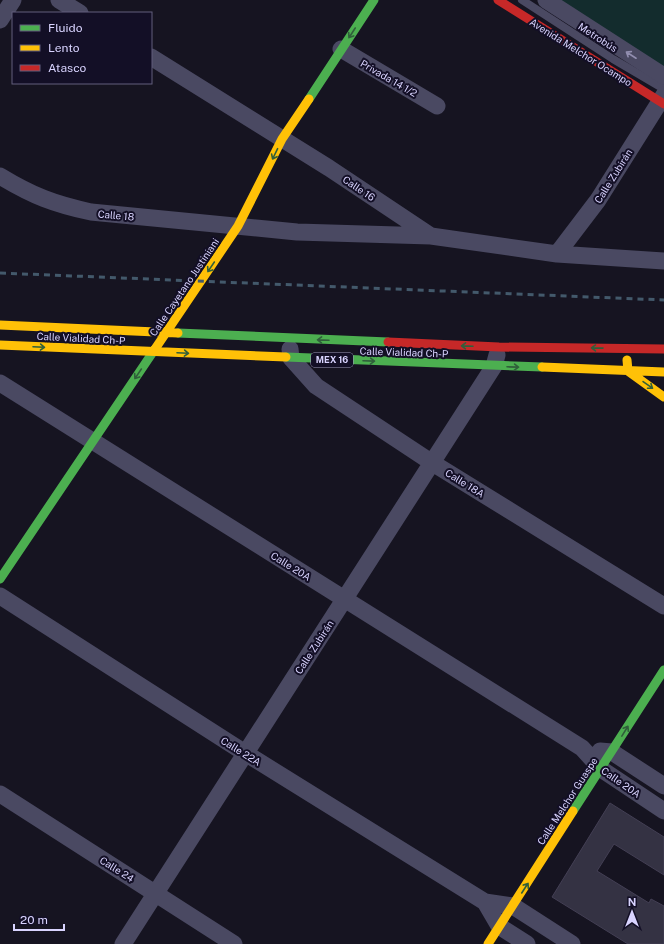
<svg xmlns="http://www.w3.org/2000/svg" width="664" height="944" font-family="'Public Sans',sans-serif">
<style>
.green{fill:#132c2d}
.building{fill:#343243;stroke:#433f54}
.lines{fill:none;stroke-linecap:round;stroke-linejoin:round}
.lane{stroke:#4a4962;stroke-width:8}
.street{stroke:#4a4962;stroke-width:17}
.fast{stroke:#4caf50;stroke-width:9}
.slow{stroke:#ffc107;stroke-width:9}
.jam{stroke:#c62828;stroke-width:9}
.rail{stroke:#43596b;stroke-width:3;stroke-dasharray:6 5;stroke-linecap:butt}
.oneway{stroke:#305f3b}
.oneway2{stroke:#928eb0}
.labels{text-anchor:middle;stroke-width:4;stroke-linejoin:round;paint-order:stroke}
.shield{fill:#130f26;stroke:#9e99be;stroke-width:1}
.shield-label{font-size:9px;font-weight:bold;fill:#d9d4ff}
.street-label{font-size:10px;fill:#d9d4ff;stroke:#130f26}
</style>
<rect width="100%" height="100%" fill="#161421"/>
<path class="green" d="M553 0H664V70Z"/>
<path class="building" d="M610 803 664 837V875L614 844 597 871 649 903 651 899 664 906V944H628L552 897Z"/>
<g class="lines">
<path class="lane" d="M522 0 613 59 664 89"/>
<path class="street" d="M59 0 80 13
M546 0 664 76
M0 20 13 0
M341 49 437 106
M151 57 329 168 431 236 557 254 664 261
M0 176C33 196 54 204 91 212L297 232 431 236
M557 254 598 200 664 95
M290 349 291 358 316 386 431 462 664 606
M0 383 582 748 601 769 664 811
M0 596 245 753 485 902 513 906 572 944
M600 751 612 752 664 786
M0 794 234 944
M485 902 499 926 527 944
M123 944 494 366 497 355"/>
<path class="fast" d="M309 99 374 0
M178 333 388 342
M286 357 542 367
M0 579 155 349
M573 811 664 670"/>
<path class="slow" d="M0 325 178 333
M0 345 286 357
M155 349 238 226 282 139 309 99
M627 360 628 371 664 397
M542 367 664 372
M488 944 573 811"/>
<path class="jam" d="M498 0 664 104
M388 342 499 347 664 349"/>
<path class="rail" d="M0 273 664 300"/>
</g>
<defs><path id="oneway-shaft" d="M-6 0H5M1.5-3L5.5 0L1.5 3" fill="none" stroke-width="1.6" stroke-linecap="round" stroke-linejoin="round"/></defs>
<g class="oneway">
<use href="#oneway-shaft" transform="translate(352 33) rotate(123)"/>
<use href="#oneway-shaft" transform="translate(275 154) rotate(116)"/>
<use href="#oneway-shaft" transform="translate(211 267) rotate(124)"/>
<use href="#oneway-shaft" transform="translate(323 340) rotate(-178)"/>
<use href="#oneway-shaft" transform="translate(467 346) rotate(-178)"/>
<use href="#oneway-shaft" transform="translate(39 347) rotate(3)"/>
<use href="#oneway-shaft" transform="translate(597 348) rotate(-179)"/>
<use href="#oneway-shaft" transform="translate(183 353) rotate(3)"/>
<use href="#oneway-shaft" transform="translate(369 361) rotate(2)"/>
<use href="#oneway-shaft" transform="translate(513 367) rotate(2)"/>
<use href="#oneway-shaft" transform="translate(138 374) rotate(124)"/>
<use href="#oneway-shaft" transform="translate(648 385) rotate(35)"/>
<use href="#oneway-shaft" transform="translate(625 731) rotate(-58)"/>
<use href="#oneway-shaft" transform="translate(525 888) rotate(-57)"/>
</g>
<use class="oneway2" href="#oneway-shaft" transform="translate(631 55) rotate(-147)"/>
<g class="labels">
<rect class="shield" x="311" y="353" width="42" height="14" rx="3"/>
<g class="shield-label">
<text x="332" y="363">MEX 16</text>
</g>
<g class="street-label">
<text transform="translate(598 37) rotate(33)" y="4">Metrobús</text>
<text transform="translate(581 52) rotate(32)" y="4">Avenida Melchor Ocampo</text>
<text transform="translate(389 78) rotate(30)" y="4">Privada 14 1/2</text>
<text transform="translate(613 176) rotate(-58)" y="4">Calle Zubirán</text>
<text transform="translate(359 188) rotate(34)" y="4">Calle 16</text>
<text transform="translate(116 215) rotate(5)" y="4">Calle 18</text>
<text transform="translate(184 287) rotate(-56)" y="4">Calle Cayetano Justiniani</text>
<text transform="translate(81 338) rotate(3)" y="4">Calle Vialidad Ch-P</text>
<text transform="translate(404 352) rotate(2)" y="4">Calle Vialidad Ch-P</text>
<text transform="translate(465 483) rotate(32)" y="4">Calle 18A</text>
<text transform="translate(291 566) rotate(32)" y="4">Calle 20A</text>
<text transform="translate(314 647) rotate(-57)" y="4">Calle Zubirán</text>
<text transform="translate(241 751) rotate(32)" y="4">Calle 22A</text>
<text transform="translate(621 782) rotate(35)" y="4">Calle 20A</text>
<text transform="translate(567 801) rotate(-57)" y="4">Calle Melchor Guaspe</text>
<text transform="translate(117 869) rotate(32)" y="4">Calle 24</text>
</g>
</g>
<rect x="12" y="12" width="140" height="72" fill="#130f26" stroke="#625e7d"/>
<rect x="20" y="25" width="20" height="6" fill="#4caf50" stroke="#625e7d"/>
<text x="48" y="32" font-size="12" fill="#d9d4ff">Fluido</text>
<rect x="20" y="45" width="20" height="6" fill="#ffc107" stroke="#625e7d"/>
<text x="48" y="52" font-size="12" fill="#d9d4ff">Lento</text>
<rect x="20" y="65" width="20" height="6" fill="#c62828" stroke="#625e7d"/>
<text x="48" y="72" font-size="12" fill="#d9d4ff">Atasco</text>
<g transform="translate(632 912)" stroke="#130f26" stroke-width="3" paint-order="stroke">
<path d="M0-3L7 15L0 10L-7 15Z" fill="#d9d4ff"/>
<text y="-6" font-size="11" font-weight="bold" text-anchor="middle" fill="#d9d4ff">N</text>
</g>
<path d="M14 924v6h50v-6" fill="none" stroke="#d9d4ff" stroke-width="2"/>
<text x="20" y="924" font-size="12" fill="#d9d4ff" stroke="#130f26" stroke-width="3" paint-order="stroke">20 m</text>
</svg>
